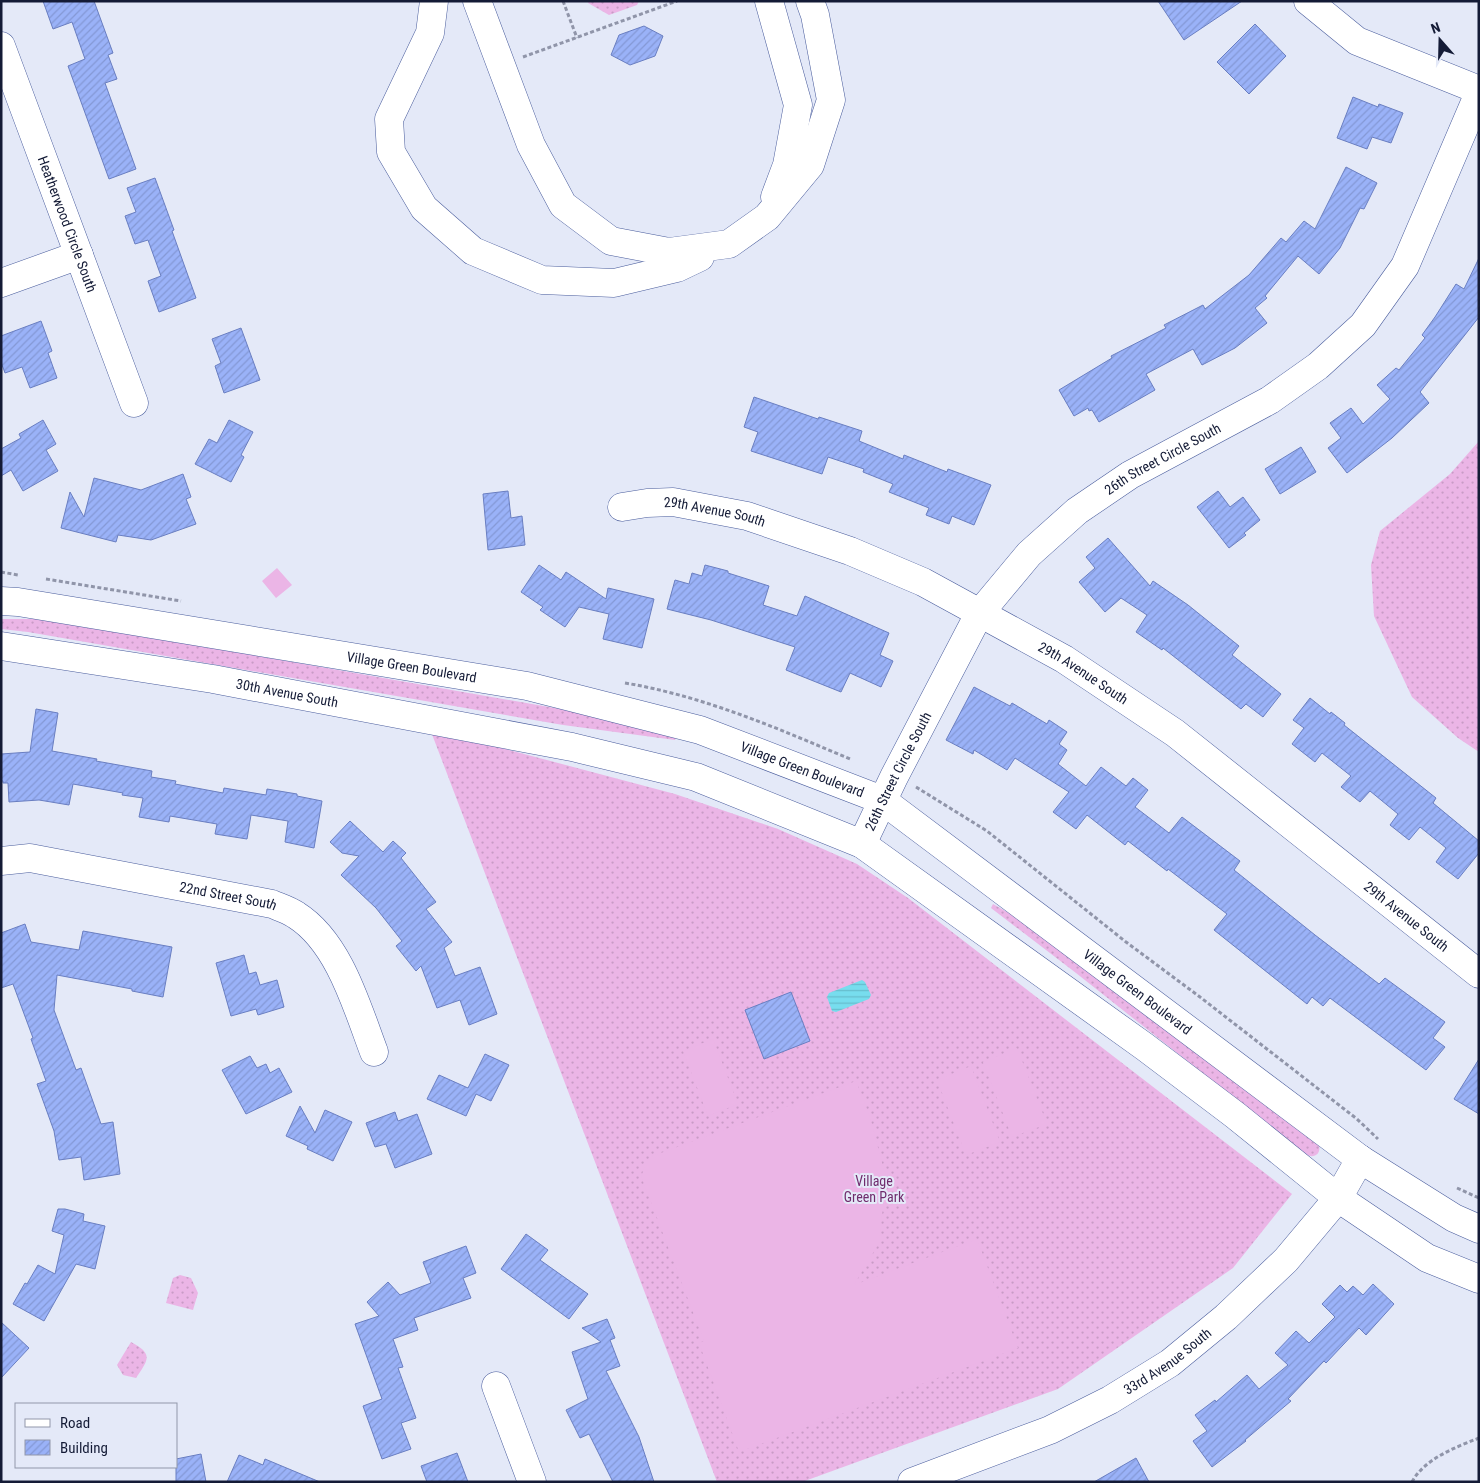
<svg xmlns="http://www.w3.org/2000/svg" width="1480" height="1483" font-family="'Roboto Condensed',sans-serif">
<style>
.grass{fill:url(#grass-dots)}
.pitch{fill:#ebb5e6}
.water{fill:url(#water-rules)}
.building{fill:url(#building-hatch);stroke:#697ec1}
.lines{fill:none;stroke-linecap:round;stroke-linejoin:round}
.minor-casing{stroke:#4a5d9d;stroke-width:29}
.path{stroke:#9095a9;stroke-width:3;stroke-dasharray:4 2.5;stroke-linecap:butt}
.minor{stroke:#fff;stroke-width:28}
.labels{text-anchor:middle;stroke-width:4;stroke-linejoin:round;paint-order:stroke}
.street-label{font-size:14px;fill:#141b36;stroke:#e4e9f8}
.park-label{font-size:14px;fill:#702c6d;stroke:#e4e9f8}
</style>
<defs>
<pattern id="grass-dots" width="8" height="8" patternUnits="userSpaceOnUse" patternTransform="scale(1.25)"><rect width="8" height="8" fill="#ebb5e6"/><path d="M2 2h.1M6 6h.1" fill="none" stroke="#c99bc6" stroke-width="1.8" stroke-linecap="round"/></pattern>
<pattern id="water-rules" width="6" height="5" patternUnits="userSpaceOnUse" patternTransform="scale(1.25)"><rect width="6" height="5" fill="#7de"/><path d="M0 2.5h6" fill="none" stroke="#66bdcd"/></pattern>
<pattern id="building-hatch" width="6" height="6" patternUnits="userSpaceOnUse" patternTransform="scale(1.25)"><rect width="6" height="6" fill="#9ab2f8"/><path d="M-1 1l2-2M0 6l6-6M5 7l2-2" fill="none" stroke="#8498d5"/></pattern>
</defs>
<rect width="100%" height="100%" fill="#e4e9f8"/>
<path class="grass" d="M589 1H639L637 5 609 15 588 3Z
M1479 441V752L1458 738 1412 697 1374 616 1371 565 1380 531 1450 474Z
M1 619H48L600 716 676 737 675 740 563 725 28 632 1 629Z
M430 729 675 794 778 829 857 864 908 898 1292 1194 1233 1268 1058 1389 802 1482H717Z
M993 904 1056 940 1318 1142C1322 1152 1317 1159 1306 1155L1076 973 991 908Z
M180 1275 191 1278 198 1293 193 1310 166 1303 173 1278Z
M131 1342C154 1354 148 1360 136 1378L123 1375 117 1365Z"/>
<path class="pitch" d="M277 568 292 585 276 598 262 581Z
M713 1039 738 1104 708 1116 683 1051Z
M1017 1048 1047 1124 1012 1137 983 1062Z
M971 1066 1000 1142 966 1155 937 1080Z
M856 1081 870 1117 886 1178 879 1243 854 1285 977 1239 1018 1348 739 1452 699 1343 704 1341 641 1176 650 1157Z"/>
<path class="water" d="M862 980 865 982 871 995 869 999 836 1012 832 1011 827 997 829 993Z"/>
<path class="building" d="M43 1H94L113 53 108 55 117 79 105 83 136 169 109 179 68 66 85 59 72 22 53 29Z
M1158 1H1242L1184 40Z
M1255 24 1286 56 1249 94 1217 62Z
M644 26 663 36 655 56 630 65 611 55 619 35Z
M1353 97 1378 107 1379 104 1403 113 1391 143 1372 137 1367 149 1337 138Z
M1346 167 1377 183 1364 209 1360 208 1340 248 1319 274 1298 256 1265 296 1267 298 1255 308 1267 323 1235 348 1202 365 1193 349 1146 374 1155 390 1099 422 1092 410 1089 411 1088 408 1074 416 1059 390 1112 358 1111 356 1166 328 1164 325 1203 305 1205 309 1249 275 1281 238 1286 242 1304 221 1315 229Z
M155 178 174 230 172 231 196 298 159 312 148 281 161 276 148 240 135 244 125 216 136 212 127 188Z
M1479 258V317L1420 392 1429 403 1392 438 1347 473 1328 448 1341 438 1330 423 1351 408 1363 424 1390 399 1377 385 1396 368 1399 370 1425 338 1422 335 1435 317 1456 284 1464 289Z
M41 321 52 351 48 353 57 378 30 388 22 367 5 373 1 362V336Z
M241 328 260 380 224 393 215 366 221 363 212 339Z
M754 397 818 419 819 417 862 431 859 441 903 459 904 455 947 472 948 469 991 485 974 525 952 516 949 524 926 515 929 508 889 492 893 484 863 472 864 469 828 457 822 474 751 451 758 432 744 427Z
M43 420 56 444 46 450 58 471 23 491 11 470 1 476V449L21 438 19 434Z
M229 420 253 432 241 455 244 457 231 482 195 464 209 439 217 443Z
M1301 447 1316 472 1280 494 1265 469Z
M183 474 191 497 186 499 196 524 151 540 118 535 116 542 61 528 70 492 84 517 94 478 141 490Z
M508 491 511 518 522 516 525 545 488 550 483 494Z
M1218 491 1230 507 1243 497 1260 520 1244 533 1246 535 1229 548 1197 507Z
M1108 538 1150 586 1153 581 1188 605 1239 646 1232 655 1281 694 1263 717 1246 704 1241 709 1163 648 1162 650 1136 632 1147 615 1121 598 1105 612 1079 582 1095 568 1086 557Z
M539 565 561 580 566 572 606 599 608 588 654 599 642 648 603 639 609 614 579 607 565 627 540 610 543 607 521 592Z
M705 565 728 571V573L769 586 763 605 797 616 805 596 889 633 880 655 893 661 881 687 850 673 841 692 786 670 795 647 711 620 667 609 675 580 689 584 692 573 702 576Z
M974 687 1010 706 1012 703 1047 724 1049 720 1067 732 1059 744 1067 750 1058 764 1086 786 1101 767 1126 786 1133 778 1148 790 1135 807 1169 833 1182 817 1240 861 1234 870 1315 935 1379 984 1385 978 1445 1022 1433 1038 1445 1047 1426 1070 1330 998 1323 1006 1312 997 1307 1004 1214 930 1227 914 1168 869 1167 871 1128 841 1125 845 1087 815 1076 829 1053 812 1069 792 1015 758 1007 770 974 750 973 754 946 740Z
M1310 698 1330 714 1331 712 1345 723 1344 725 1436 798 1433 803 1479 841V853L1458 879 1436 862 1446 848 1420 827 1409 840 1390 825 1398 814 1370 791 1360 802 1341 787 1351 776 1322 753 1315 762 1292 744 1304 728 1293 720Z
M36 709 58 713 52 751 97 759 96 761 152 771 151 777 176 781 175 784 223 793 224 788 266 795 267 789 297 794V796L322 801 314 848 285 842 288 821 251 815 247 839 215 834 217 824 170 816 169 822 139 817 143 798 122 795 123 793 73 784 69 805 39 800 9 802 8 783H3V781H1V754L30 752Z
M350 821 383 852 393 841 406 853 401 858 436 902 426 909 452 942 444 948 455 976 480 967 497 1014 469 1025 460 1000 437 1008 421 966 416 971 396 946 402 941 376 908 341 875 359 856 342 853 330 842Z
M25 924 31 942 79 950 83 931 172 947 163 997 132 991V989L57 975 54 1010 76 1070 81 1068 101 1124 113 1122 120 1174 84 1180 81 1157 59 1160 54 1131 37 1084 46 1081 31 1039 33 1038 13 984 1 988V933Z
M244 955 249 974 256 972 260 985 277 980 284 1007 258 1015 256 1009 231 1016 216 963Z
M791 992 810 1041 764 1059 745 1010Z
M485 1054 509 1065 491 1101 476 1094 466 1116 427 1099 439 1075 468 1088Z
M250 1056 257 1068 266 1064 270 1073 279 1068 292 1092 246 1114 222 1070Z
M1479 1059V1114L1454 1099Z
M300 1106 315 1133 325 1110 352 1122 333 1161 307 1149 308 1146 286 1136Z
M395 1112 398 1121 417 1114 432 1154 395 1168 386 1144 375 1147 366 1123Z
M58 1209H65L84 1214 83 1221 105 1226 95 1269 76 1264 44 1321 13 1304 25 1283 27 1284 38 1265 55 1274 64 1235 52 1231Z
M526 1234 548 1250 540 1260 588 1294 569 1319 501 1269Z
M466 1246 476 1273 463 1278 471 1298 414 1318 418 1330 393 1339 403 1367 398 1368 416 1418 401 1423 411 1449 382 1459 363 1406 382 1399 355 1324 379 1316 367 1302 388 1282 400 1295 431 1283 423 1262Z
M1373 1284 1394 1304 1366 1335 1359 1328 1326 1363 1324 1361 1288 1399 1291 1401 1245 1440 1246 1441 1212 1467 1193 1441 1207 1431 1195 1415 1215 1400 1216 1402 1247 1375 1259 1389 1288 1365 1275 1353 1296 1331 1309 1343 1335 1317 1322 1304 1340 1285 1347 1292 1353 1286 1363 1295Z
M607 1319 615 1338 610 1340 620 1366 606 1371 639 1437 654 1482H613L589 1434 580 1438 566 1410 588 1399 572 1352 601 1342 582 1328Z
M1 1322 29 1348 1 1378Z
M457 1453 468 1482H427L421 1466Z
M201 1454 206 1482H176V1459Z
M239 1455 263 1465 265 1459 320 1482H227Z
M1136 1458 1149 1482H1094Z"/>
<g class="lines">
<g class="minor-casing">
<g id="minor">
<path d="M434 1 430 33 389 119 391 152 424 208 473 251 542 280 614 283 677 268 700 257"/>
<path d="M477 1 531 145 563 205 611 241 669 252 729 244 767 217 810 165 831 100 815 15 810 1"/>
<path d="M769 1 798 105 787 165 775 197"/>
<path d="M1308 1 1357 41 1479 90"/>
<path id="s1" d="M1 46 134 403"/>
<path d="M1 283 79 255"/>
<path id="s2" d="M622 507 647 503 673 502 747 516 850 551 923 582 1064 659 1175 733 1479 974"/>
<path id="s3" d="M1 601 18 602 527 686 700 730 882 800 1360 1159 1454 1218 1479 1229"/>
<path id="s4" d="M1 646 213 679 572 747 696 777 862 844 1145 1047 1235 1115 1338 1198 1427 1258 1479 1279"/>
<path id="s5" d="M862 844 894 777 979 614 1029 554 1077 511 1130 475 1270 400 1318 366 1363 325 1405 266 1479 93"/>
<path id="s6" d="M1 861 30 858 272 904C279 907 289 910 296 915 339 942 357 1007 374 1052"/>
<path d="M496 1386 532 1482"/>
<path id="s7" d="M912 1482 1050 1430 1110 1400 1170 1363 1226 1317 1286 1260 1338 1198 1360 1159"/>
</g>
</g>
<path class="path" d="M563 1 577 38
M523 57 677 1
M1 572 18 575
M46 579 181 601
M625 683C703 696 777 728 850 759
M916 787 987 831 1126 942 1200 997 1357 1119 1378 1139
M1457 1188 1479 1198
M1412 1482C1424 1459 1456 1447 1479 1438"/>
<use href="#minor" class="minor"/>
</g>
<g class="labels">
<g class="street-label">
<text dy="5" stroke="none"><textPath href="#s1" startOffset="190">Heatherwood Circle South</textPath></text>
<text dy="5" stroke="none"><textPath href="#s5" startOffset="501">26th Street Circle South</textPath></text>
<text dy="5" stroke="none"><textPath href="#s2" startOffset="94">29th Avenue South</textPath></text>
<text dy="5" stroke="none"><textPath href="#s3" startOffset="416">Village Green Boulevard</textPath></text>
<text dy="5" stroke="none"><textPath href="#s2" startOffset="499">29th Avenue South</textPath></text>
<text dy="5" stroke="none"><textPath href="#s4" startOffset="290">30th Avenue South</textPath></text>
<text dy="5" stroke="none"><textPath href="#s3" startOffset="821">Village Green Boulevard</textPath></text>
<text dy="5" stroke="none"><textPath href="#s5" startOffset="81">26th Street Circle South</textPath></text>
<text dy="5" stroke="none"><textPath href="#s6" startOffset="231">22nd Street South</textPath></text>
<text dy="5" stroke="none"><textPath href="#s2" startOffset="904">29th Avenue South</textPath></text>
<text dy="5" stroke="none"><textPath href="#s3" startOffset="1226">Village Green Boulevard</textPath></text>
<text dy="5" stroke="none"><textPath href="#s7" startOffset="284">33rd Avenue South</textPath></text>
</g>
<g class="park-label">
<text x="874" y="1186">Village<tspan x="874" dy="16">Green Park</tspan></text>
</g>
</g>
<rect width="1480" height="1483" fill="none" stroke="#141b36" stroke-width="5"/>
<rect x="15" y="1403" width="162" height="65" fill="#e4e9f8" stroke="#9197aa"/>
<rect x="25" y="1419" width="25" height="8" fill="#ffffff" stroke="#9197aa"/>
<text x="60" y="1428" font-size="15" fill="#141b36">Road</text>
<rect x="25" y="1440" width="25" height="15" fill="url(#building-hatch)" stroke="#9197aa"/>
<text x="60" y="1453" font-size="15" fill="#141b36">Building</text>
<g transform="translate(1440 40) rotate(340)" stroke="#e4e9f8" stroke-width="4" paint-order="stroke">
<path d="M0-4L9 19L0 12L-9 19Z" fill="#141b36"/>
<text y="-8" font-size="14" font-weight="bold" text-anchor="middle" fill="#141b36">N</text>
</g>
</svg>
